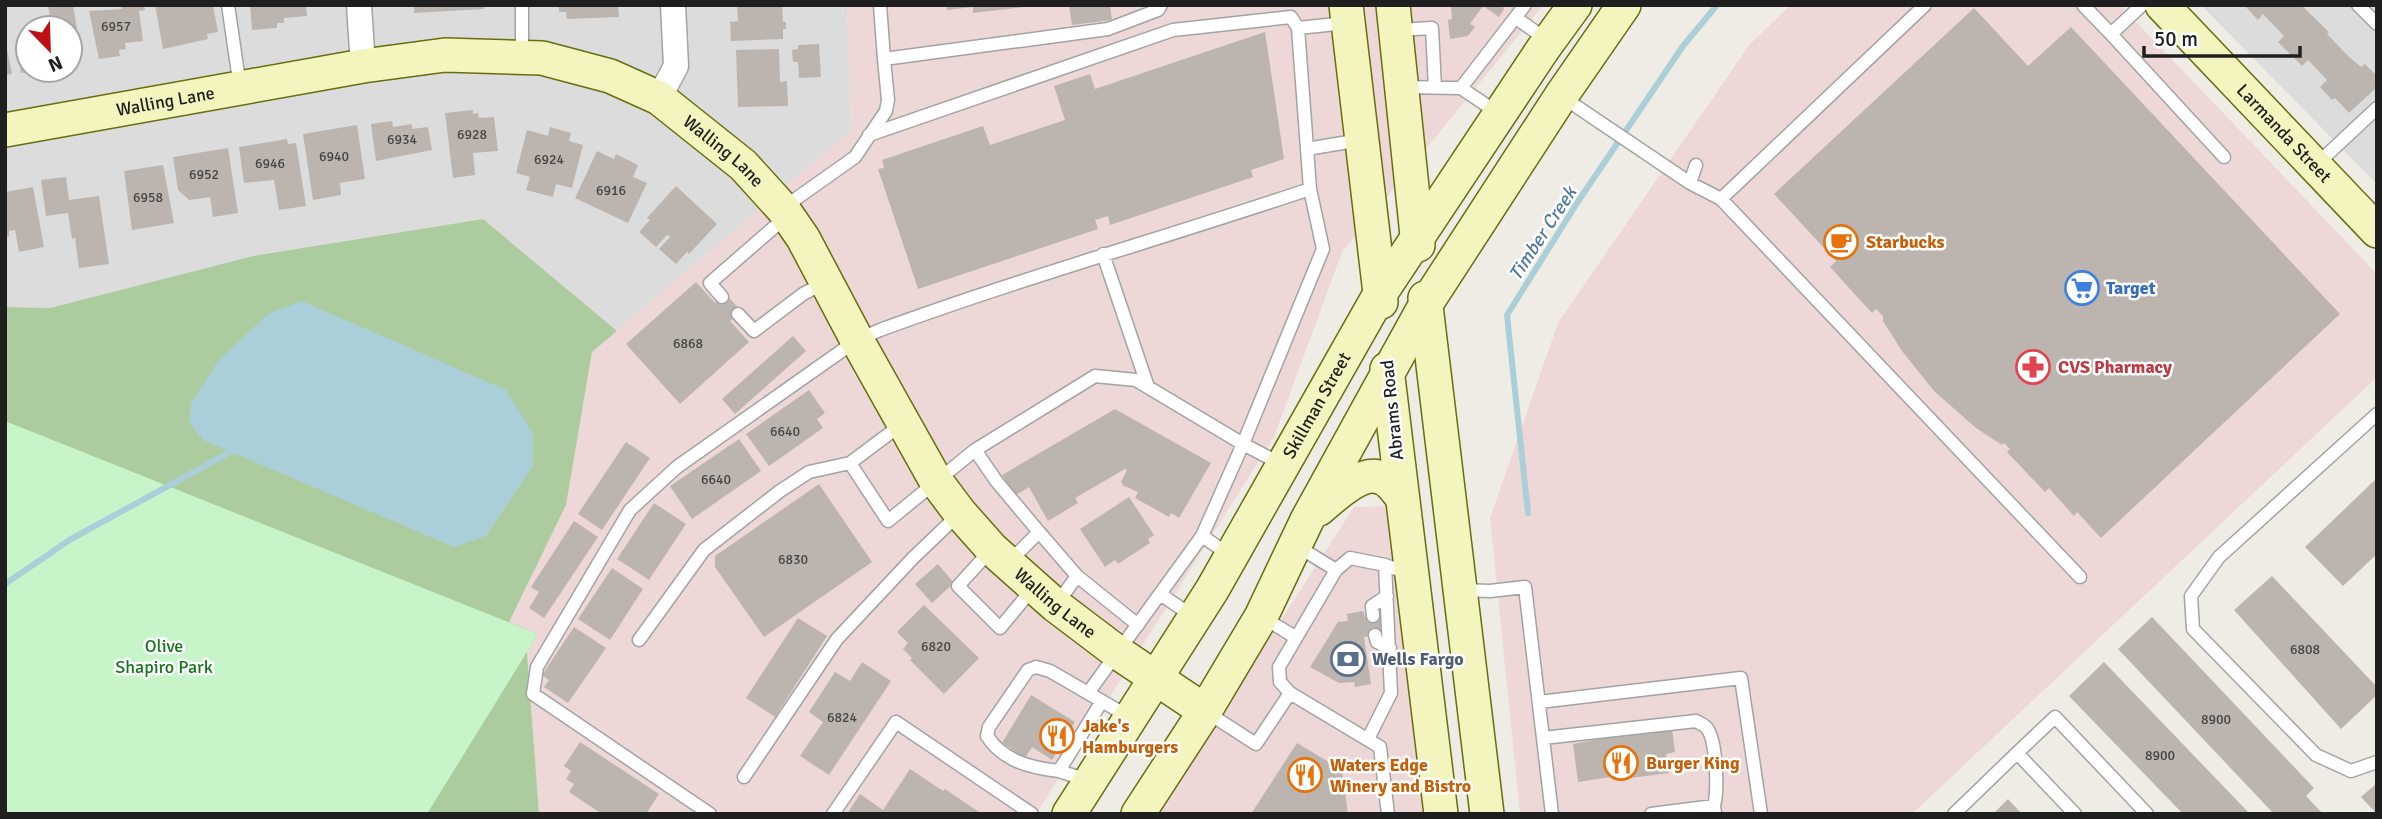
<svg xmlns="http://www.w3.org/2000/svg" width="2382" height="819" font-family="Signika,sans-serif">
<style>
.residential{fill:#dddcdc;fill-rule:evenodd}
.commercial{fill:#eed7d7}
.forest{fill:#accb9e}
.park{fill:#c7f5c9}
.water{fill:#aacfd9}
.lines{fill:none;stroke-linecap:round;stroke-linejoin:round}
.stream{stroke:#aacfd9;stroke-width:6}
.building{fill:#bcb5af}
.lane-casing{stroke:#a3a3a3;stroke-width:15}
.street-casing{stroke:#a3a3a3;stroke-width:27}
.secondary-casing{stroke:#666e0e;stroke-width:36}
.lane{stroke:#fff;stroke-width:12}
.street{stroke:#fff;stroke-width:24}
.secondary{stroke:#f3f4be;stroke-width:33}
.labels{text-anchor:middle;stroke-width:5;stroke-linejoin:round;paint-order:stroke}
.number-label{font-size:14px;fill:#464443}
.street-label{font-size:18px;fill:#1f1f1f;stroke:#fff}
.food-label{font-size:18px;font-weight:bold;fill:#c56008;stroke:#fff;text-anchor:start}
.shop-label{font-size:18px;font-weight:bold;fill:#366cbe;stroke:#fff;text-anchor:start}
.health-label{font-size:18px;font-weight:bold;fill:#be3a42;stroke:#fff;text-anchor:start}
.park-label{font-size:18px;fill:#15751a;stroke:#fff}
.service-label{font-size:18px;font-weight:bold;fill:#4e5e75;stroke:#fff;text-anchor:start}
.water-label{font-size:19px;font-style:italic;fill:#507aa0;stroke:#fff}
</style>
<rect width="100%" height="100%" fill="#efece6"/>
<path class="residential" d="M5 5H847L851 131 617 331 483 219 253 256 50 308 5 307ZM28 28H70V70H28Z
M2201 5H2377V184Z"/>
<path class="commercial" d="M847 5H1543L1342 252 1274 437 1036 814H539L527 652 508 622 566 505 592 352 851 131Z
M1791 5H2120L2377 274V377L1912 814H1520L1490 518 1558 323 1750 44Z
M1393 506 1425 814H1156L1354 507Z"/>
<path class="forest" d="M483 219 617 331 592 352 566 505 509 622 538 634 527 652 539 814H5V307L50 308 253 256Z"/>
<path class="park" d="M5 421 538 634 427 814H5Z"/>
<path class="water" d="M302 301 506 390 533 434V466L486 536 454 547 203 440 189 422 191 404 218 361 268 314Z"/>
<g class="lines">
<path class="stream" d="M1528 513 1507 315 1579 200 1683 46 1717 5
M5 584 71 539 234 450"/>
</g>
<path class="building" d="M48 5H73L82 59 70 61V28H52Z
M121 5H144L145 10 139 11 143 41 125 43 126 49 119 50 120 56 99 59 89 11 122 9Z
M155 5H213L218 32 207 34 208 39 163 49Z
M250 5H306L307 16 284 18V23H277V28L252 30Z
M414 5H484V9L414 13Z
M559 5H618L619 17 567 19 566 12H559Z
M737 5H782L783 22H786V29H783V39L731 41 730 22 738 21Z
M947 5H1024V7L973 13V7L947 10Z
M1069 5H1110L1112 20 1072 25Z
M1451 5H1502L1504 9 1499 17 1483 6 1470 24 1475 27 1468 36 1450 39 1448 20 1452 19Z
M2244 5H2301L2329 32 2327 34 2348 56 2361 67 2365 64 2377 76V87L2349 113 2335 98 2332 100 2320 87 2327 80 2308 60 2302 66 2278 42 2284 36 2263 14 2258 20Z
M1974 8 2028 66 2071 27 2340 314 2101 538 2077 512 2074 516 2049 488 2045 492 2007 452 2010 449 2004 443 2002 445 1976 428 1934 391 1902 351 1883 321V316L1876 309 1872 313 1830 267 1836 261 1774 194Z
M1265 32 1284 159 1251 170 1253 177 1110 225 1108 216 1095 220 1098 229 918 289 878 169 884 168 882 160 983 126 990 145 1065 120 1054 86 1090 74 1095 89Z
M28 38V72L21 73 16 40Z
M5 40 12 74 5 75Z
M819 44 821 77 799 78 798 62H793L792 50 798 49V45Z
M779 49 780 82 787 81 788 106 738 107 736 50Z
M473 110V114L478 113 479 118 494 117 498 151 473 153 475 175 453 178 445 113Z
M392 121 393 127 412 124V129L428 127 432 150 376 161 371 124Z
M357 125 365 179 340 183 341 195 313 200 303 134Z
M550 127 571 133 569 141 583 145 572 188 556 184 553 197 526 190 530 177 516 173 527 130 548 136Z
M287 139 288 144 296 143 306 206 279 210 274 180 244 183 239 147Z
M228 148 238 213 213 217 210 197 189 200 178 190 173 157Z
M597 151 614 159 616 154 638 165 633 177 647 183 628 223 575 198Z
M163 165 174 223 132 230 124 171Z
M66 177 69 200 99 196 109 264 79 268 75 238 72 239 68 213 46 216 41 180Z
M676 186 717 224 689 254 687 252 676 264 659 249 670 237 667 235 656 247 639 232 650 220 647 218Z
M33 187 44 247 19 252 15 230 9 231V236L5 237V192Z
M696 282 715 303 726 294 741 311 730 321 749 342 680 404 626 344Z
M793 336 806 351 735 414 722 399Z
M809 390 825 413 817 419 823 428 769 466 746 434Z
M1115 409 1211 463 1179 518 1171 513 1169 517 1135 498 1138 492 1122 485 1123 484 1121 482 1127 470 1125 469 1075 498 1078 503 1048 521 1029 487 1015 496 1002 475Z
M739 439 761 471 692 519 670 486Z
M626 442 650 458 602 530 578 514Z
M2377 478V554L2343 586 2305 547Z
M819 484 872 562 764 637 715 567V556Z
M1129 497 1154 535 1148 539 1150 543 1118 564 1115 560 1105 567 1080 529Z
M654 503 686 524 649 580 617 559Z
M574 521 598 537 544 618 529 608 539 592 531 587Z
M938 564 954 583 932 603 915 584Z
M612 568 643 589 610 640 578 619Z
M2272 576 2377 687V695L2341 729 2234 610Z
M924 605 979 658 944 694 910 660 912 658 903 649 908 643 897 632Z
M1363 611 1365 617 1381 615 1384 634 1364 637 1371 684 1355 687 1354 682 1339 683 1310 667 1338 622 1348 621 1347 614Z
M2152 617 2314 788 2306 796 2323 814H2274L2118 649Z
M798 618 827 636 775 717 746 698Z
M574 627 606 648 568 703 544 687 549 680 542 675Z
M862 662 891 681 829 775 800 756 823 722 809 712 835 672 850 681Z
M2104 662 2250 814H2183L2069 696Z
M1031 695 1075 722 1052 760 1032 747 1025 758 1002 743Z
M1672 728 1675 752 1666 754 1669 773 1631 778 1630 774 1578 782 1573 744 1626 734Z
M580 742 659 794 646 814H602L569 792 574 784 566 779 571 771 564 766Z
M1297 743 1342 770 1348 814H1251Z
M910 769 943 791 945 789 982 814H847L860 794 883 810Z
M2377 783V814L2361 797Z
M2008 799 2022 814H1993Z"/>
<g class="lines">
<g class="lane-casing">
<path id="lane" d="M228 5 240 87
M880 5 884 59
M2083 5 2111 34 2142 5
M2358 5 2377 24
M1516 18 1547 40
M1298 28 1346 23
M1398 30 1432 28 1435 88
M2111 34 2224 157
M522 56V5
M1401 87 1461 88
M1561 96 1690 183 1721 199 2080 577
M1498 113 1461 88 1525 5
M869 135 1173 30 1291 17 1298 28 1310 189
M1307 149 1360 140
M2316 165 2377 108
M1690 183 1696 165
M1721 199 1925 5
M783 208 855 157 886 111 888 100 884 59 1108 29 1158 10 1161 5
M1103 254 1148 387
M722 297 710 283 787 216
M738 314 754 331 803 294 826 282
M2377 414 2219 557 2191 596 2193 629 2316 755 2351 771 2377 762
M902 424 850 463 888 521 975 450 1095 376 1136 380 1243 444 1283 465
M975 450 997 482 1039 532
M1297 546 1336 570
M990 551 958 586 1000 628 1034 587
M1008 563 1039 532 1077 576
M1461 590 1490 591 1525 587 1552 814
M1160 594 1194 617
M1056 605 1077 576 1138 625
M1373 616 1372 606 1387 596
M1262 617 1295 637
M1375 635 1377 642 1390 648
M639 640 704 550 780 491 809 472 850 463
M1088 693 1202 536 1231 556
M1290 693 1280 682 1279 667 1336 570 1350 558 1385 565 1408 573
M1539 702 1741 678 1761 814
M1205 711 1256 744 1290 693 1380 747 1388 814
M1543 738 1696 721C1699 723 1704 725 1706 727 1717 739 1718 790 1714 806
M1368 739 1391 693 1385 565
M2017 753 2055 717 2147 814
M1059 771C1031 768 1003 761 987 736L989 727 1028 670 1036 667 1050 671 1131 718
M744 777 837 639 913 558 960 513
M1087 780 1059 771 1102 701
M710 814 533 694 537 667 630 510 677 467 857 340 880 330C1022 278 1167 237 1310 189L1323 249 1243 444 1202 536
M833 814 896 722 1032 814
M1651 814 1714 806 1715 813
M1954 814 2017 753 2075 814"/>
</g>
<g class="street-casing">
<path id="street" d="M359 5 363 66
M659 98 676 66 673 5"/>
</g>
<g class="secondary-casing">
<g id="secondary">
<path d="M1346 5 1381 302"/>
<path d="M1393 5 1418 245"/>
<path id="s1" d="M2162 5 2377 231"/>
<path id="s2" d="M5 130 363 66 445 55 542 58 610 76 659 98 743 165 783 209 803 238 857 340 936 481 960 513 992 549 1055 605 1117 652 1205 711"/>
<path d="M1425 298 1487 814"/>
<path d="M1387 369 1441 814"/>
<path d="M1319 509C1333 497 1362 469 1382 478 1390 481 1396 490 1402 497"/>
<path id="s3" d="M1069 814 1212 590 1380 294 1543 49 1575 5"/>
<path d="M1138 814 1205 711 1261 617 1307 520 1426 304 1561 96 1624 5"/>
</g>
</g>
<use href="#lane" class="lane"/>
<use href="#street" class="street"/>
<use href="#secondary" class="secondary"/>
</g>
<defs>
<g id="cafe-ring" transform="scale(1.75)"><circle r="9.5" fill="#fff" stroke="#e8710a" stroke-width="1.5"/><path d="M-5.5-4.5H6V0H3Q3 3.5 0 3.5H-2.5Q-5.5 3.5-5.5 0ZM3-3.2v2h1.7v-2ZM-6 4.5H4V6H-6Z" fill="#e8710a"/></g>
<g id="supermarket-ring" transform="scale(1.75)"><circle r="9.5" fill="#fff" stroke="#3f7fe0" stroke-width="1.5"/><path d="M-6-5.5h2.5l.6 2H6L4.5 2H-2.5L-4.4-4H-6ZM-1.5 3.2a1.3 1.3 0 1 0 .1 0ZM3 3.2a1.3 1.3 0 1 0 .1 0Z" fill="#3f7fe0"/></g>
<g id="pharmacy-ring" transform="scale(1.75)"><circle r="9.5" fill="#fff" stroke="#e0444e" stroke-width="1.5"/><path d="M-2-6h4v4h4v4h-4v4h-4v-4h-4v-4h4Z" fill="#e0444e"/></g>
<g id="bank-ring" transform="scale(1.75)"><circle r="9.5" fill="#fff" stroke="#5c6f8a" stroke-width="1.5"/><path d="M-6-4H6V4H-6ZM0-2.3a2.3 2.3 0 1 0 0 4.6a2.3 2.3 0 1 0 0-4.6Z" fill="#5c6f8a"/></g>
<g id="restaurant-ring" transform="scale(1.75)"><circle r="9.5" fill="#fff" stroke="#e8710a" stroke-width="1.5"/><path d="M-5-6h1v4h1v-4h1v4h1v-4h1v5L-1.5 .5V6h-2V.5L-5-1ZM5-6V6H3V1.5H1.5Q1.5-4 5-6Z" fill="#e8710a"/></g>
</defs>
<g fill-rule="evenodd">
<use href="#cafe-ring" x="1841" y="242"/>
<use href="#supermarket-ring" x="2082" y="288"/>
<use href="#pharmacy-ring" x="2033" y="367"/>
<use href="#bank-ring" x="1348" y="659"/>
<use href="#restaurant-ring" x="1057" y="736"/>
<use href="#restaurant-ring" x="1621" y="763"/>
<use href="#restaurant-ring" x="1305" y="775"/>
</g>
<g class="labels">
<g class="number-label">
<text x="116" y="31">6957</text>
<text x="472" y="139">6928</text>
<text x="402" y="144">6934</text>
<text x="334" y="161">6940</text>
<text x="549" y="164">6924</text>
<text x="270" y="168">6946</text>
<text x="204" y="179">6952</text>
<text x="611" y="195">6916</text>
<text x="148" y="202">6958</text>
<text x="688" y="348">6868</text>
<text x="785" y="436">6640</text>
<text x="716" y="484">6640</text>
<text x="793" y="564">6830</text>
<text x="936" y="651">6820</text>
<text x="2305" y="654">6808</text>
<text x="842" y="722">6824</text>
<text x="2216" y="724">8900</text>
<text x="2160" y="760">8900</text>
</g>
<g class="street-label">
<text dy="6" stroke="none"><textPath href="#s2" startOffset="163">Walling Lane</textPath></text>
<text dy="6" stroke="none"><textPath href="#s1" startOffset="177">Larmanda Street</textPath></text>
<text dy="6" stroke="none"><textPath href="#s2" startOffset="751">Walling Lane</textPath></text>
<text dy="6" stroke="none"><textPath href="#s3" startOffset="478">Skillman Street</textPath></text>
<text transform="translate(1392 410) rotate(-96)" y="6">Abrams Road</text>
<text dy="6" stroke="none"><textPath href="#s2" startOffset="1318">Walling Lane</textPath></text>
</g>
<g class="food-label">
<text x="1866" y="248">Starbucks</text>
<text x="1082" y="732">Jake's<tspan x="1082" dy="21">Hamburgers</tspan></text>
<text x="1646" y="769">Burger King</text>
<text x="1330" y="771">Waters Edge<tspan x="1330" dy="21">Winery and Bistro</tspan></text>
</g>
<g class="shop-label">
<text x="2106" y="294">Target</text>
</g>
<g class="health-label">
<text x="2058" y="373">CVS Pharmacy</text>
</g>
<g class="park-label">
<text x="164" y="652">Olive<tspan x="164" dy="21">Shapiro Park</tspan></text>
</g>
<g class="service-label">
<text x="1372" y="665">Wells Fargo</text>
</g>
<g class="water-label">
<text transform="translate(1542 233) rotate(-57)" y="7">Timber Creek</text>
</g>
</g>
<rect width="2382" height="819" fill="none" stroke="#1f1f1f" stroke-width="14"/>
<g transform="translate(49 49) rotate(157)"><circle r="33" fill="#ffffff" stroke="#a5a5a5" stroke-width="2"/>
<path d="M0-5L12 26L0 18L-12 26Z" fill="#be1014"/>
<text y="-10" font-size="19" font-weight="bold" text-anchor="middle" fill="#1f1f1f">N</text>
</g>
<path d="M2144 46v10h156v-10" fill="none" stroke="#1f1f1f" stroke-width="3.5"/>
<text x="2154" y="46" font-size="21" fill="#1f1f1f" stroke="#ffffff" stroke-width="5" paint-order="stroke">50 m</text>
</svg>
